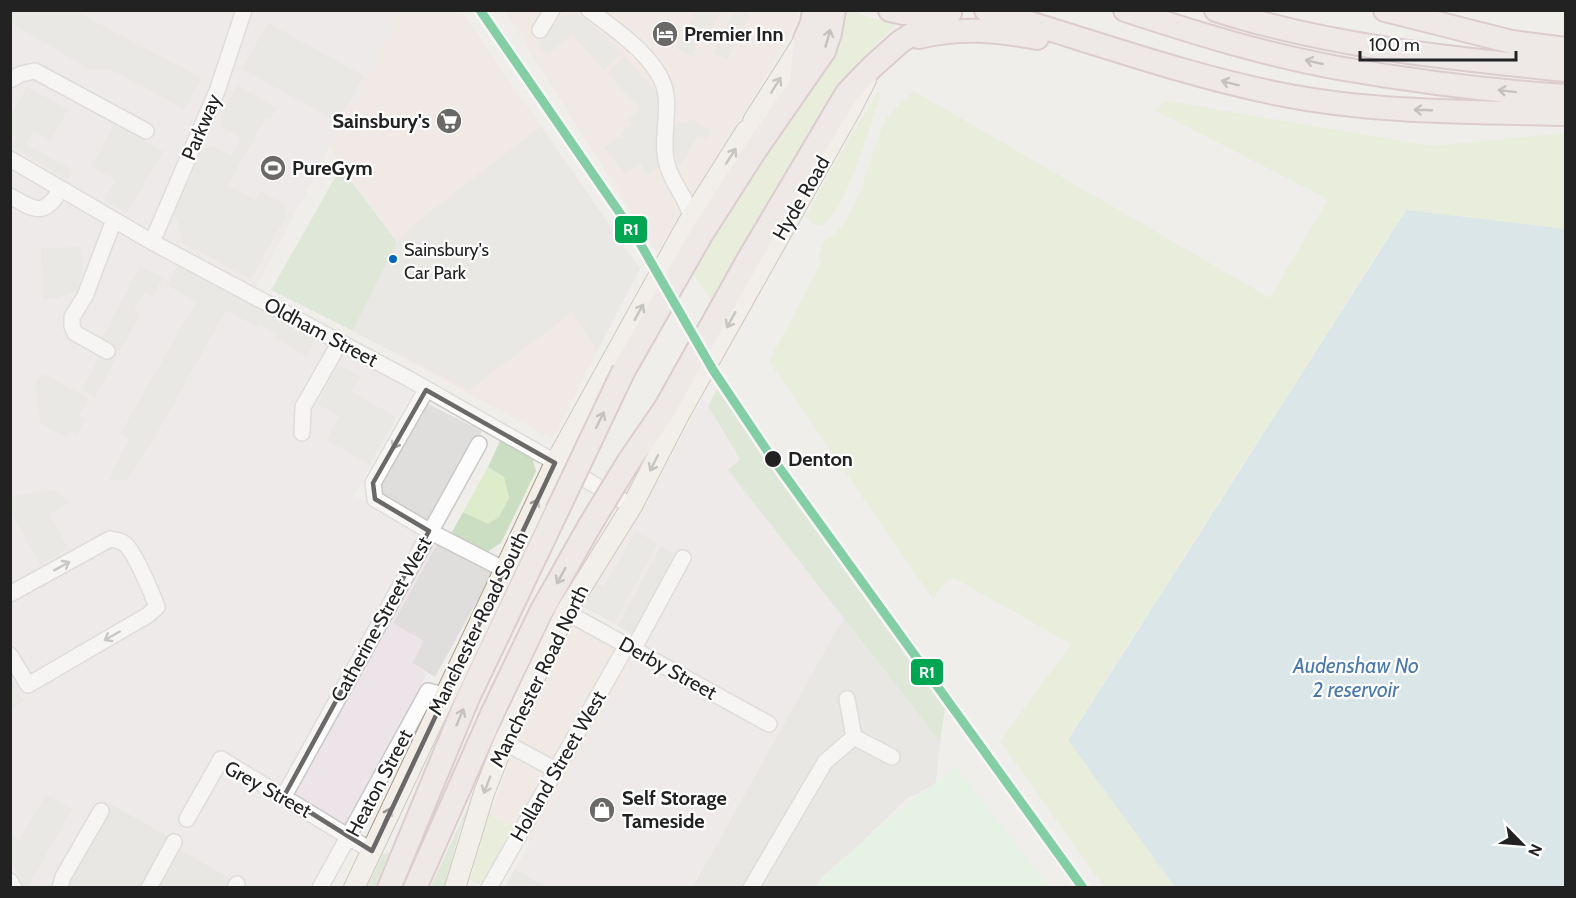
<svg xmlns="http://www.w3.org/2000/svg" width="1576" height="898" font-family="Cabin,sans-serif">
<style>
.residential{fill:#dfdedc}
.commercial{fill:#f1e3e1}
.industrial{fill:#ede4e9}
.grass{fill:#ddeccb}
.forest{fill:#cbdec1}
.park{fill:#daf5da}
.parking{fill:#e0dfde}
.water{fill:#bfdbe3}
.lines{fill:none;stroke-linecap:round;stroke-linejoin:round}
.minor-casing{stroke:#c9c8c7;stroke-width:18}
.major-casing{stroke:#a79c86;stroke-width:22}
.highway-casing{stroke:#c5a2ac;stroke-width:26}
.minor{stroke:#fdfcfc;stroke-width:15}
.major{stroke:#f3ede7;stroke-width:20}
.highway{stroke:#ece0e2;stroke-width:22}
.highway-bridge-casing{stroke:#c5a2ac;stroke-width:26;stroke-linecap:butt}
.highway-bridge{stroke:#ece0e2;stroke-width:22}
.rail-1-casing{stroke:#fff;stroke-width:14}
.rail-1{stroke:#00a651;stroke-width:9}
.oneway{stroke:#918a8c}
.oneway2{stroke:#95928e}
.oneway3{stroke:#9a9a9a}
.marked{fill:none;stroke:#6a6968;stroke-width:4.5;stroke-linejoin:round}
.bus-dot{fill:#0065bd;stroke:#fff;stroke-width:2}
.stop-dot{fill:#222;stroke:#fff;stroke-width:2}
.labels{text-anchor:middle;stroke-width:4.5;stroke-linejoin:round;paint-order:stroke}
.bus-label{font-size:18px;fill:#222;stroke:#fff;text-anchor:start}
.poi-label{font-size:20px;font-weight:bold;fill:#222;stroke:#fff;text-anchor:start}
.street-label{font-size:20px;fill:#222;stroke:#fff}
.stop-label{font-size:20px;font-weight:bold;fill:#222;stroke:#fff;text-anchor:start}
.water-label{font-size:21px;font-style:italic;fill:#4a7aab;stroke:#fff}
.line-badge{stroke:#fff;stroke-width:2}
.badge-label{font-size:16px;text-anchor:middle;font-weight:bold;fill:#fff}
</style>
<rect width="100%" height="100%" fill="#f0eeeb"/>
<path class="residential" d="M428 404 482 431 431 523 375 493Z
M438 542 493 572 435 677 412 663 393 623Z
M661 545 679 556 634 635 617 626Z
M843 618 940 742 936 784 906 799 853 851 823 876 816 887 692 888Z
M104 800 168 836 181 850 244 886 243 888H56Z
M515 869 547 887 504 888Z"/>
<path class="commercial" d="M401 11H461L640 269 552 439 353 331 397 242 329 148Z
M504 11H799L796 23 759 88 657 253Z
M573 619 636 657 530 843 489 820 528 705Z"/>
<path class="industrial" d="M11 11H401L250 300 329 343 412 393 354 495 438 542 393 623 424 641 412 663 427 674 419 688 408 720 316 887H243V886L181 850 168 836 104 800 56 887H20L11 868Z
M702 399 708 406 740 460 728 470 843 618 692 887H547L515 869 689 561 661 546 617 626 583 607 647 500Z"/>
<path class="grass" d="M839 11H854L871 18 897 23 863 57 847 80 716 306 690 270Z
M914 91 1270 298 1328 199 1154 110 1167 101 1432 146 1565 133V229L1405 210 1068 739 1175 887H1104L1000 741 1071 644 954 578C943 584 937 589 934 601L769 361 821 263 819 256 824 240C859 227 869 152 885 121 891 110 905 100 914 91Z
M878 92 881 94C872 120 845 215 822 225 818 226 816 225 812 224L806 216 850 137Z
M488 467 504 477 509 498 499 517 488 525 463 512Z
M489 813 516 827 482 885 470 880Z"/>
<path class="forest" d="M341 167 397 242 353 331 271 290Z
M718 387 781 482 945 709 940 742 728 470 740 459 708 406Z
M500 441 532 457 536 471 501 543 487 552 451 534 463 512 488 524 499 517 509 498 504 477 488 467Z
M480 781 459 832 445 887 430 888Z
M389 853 375 887H367L383 854Z"/>
<path class="park" d="M956 767 1049 887H816L823 876 909 803Z"/>
<path class="parking" d="M11 10 75 11 202 78 184 109 112 70 89 69 11 23Z
M696 11H721L703 43 700 41 691 56 676 48Z
M735 11H741L750 15 727 60 713 53Z
M575 14 585 18 623 53 604 70 572 35 547 55 538 45 562 16Z
M268 23 364 76 338 122 242 69Z
M625 56 654 89 660 100 656 141 661 166 646 175 641 164 624 173 604 148 619 137 622 139 624 138 621 134 631 124 628 120 640 109 607 73Z
M237 85 277 108 270 119 266 117 228 185 255 200 261 191 285 205 286 217 250 279 183 243 177 218 173 215 200 150 212 146 232 156 241 138 222 127 221 116Z
M27 87 68 109 50 141 33 131 26 144 73 170 68 180 12 147 17 137 11 133V114Z
M692 119 711 131 707 140 698 136 679 167 673 149 674 129 677 122 686 123Z
M114 125 163 151 127 213 104 201 116 180 91 166Z
M541 126 640 269 597 351 572 313 469 390 353 331 397 242 419 220Z
M81 247 83 272 77 291 56 299H42L41 248Z
M141 266 163 278 153 296 144 292 134 310 140 314 95 397 82 390 105 346 99 342Z
M177 266 316 339 307 356 276 339 278 335 259 324 257 327 226 310 163 423 128 479 109 481 111 474 129 439 120 434 196 302 167 285Z
M339 364 360 376 352 392 396 417 369 464 326 440 339 416 317 404Z
M42 373 88 398 79 416 85 419 77 434 70 431 67 438 41 424 35 384Z
M55 490 69 503 49 514 68 548 41 565 11 512V496Z
M636 531 657 544 614 623 583 607 596 583 604 587Z
M10 675 24 701 11 708H10Z
M46 794 72 809 28 887H24L11 861V840L12 836 20 839Z"/>
<path class="water" d="M1406 210 1565 229V887H1175L1068 740Z"/>
<g class="lines">
<g class="minor-casing">
<path id="minor" d="M589 10C615 29 662 61 666 95 669 117 661 142 667 164 672 185 688 198 691 218
M540 30 552 10
M10 80 21 74 35 71 146 131
M10 159 152 242 409 379 632 506
M10 196C36 211 44 217 61 189
M152 242 217 91 244 10
M107 351 75 333 72 326V317L85 296 114 220
M426 390 373 483 375 499 429 531 505 570
M302 433 303 407 340 342
M10 594 110 539C116 540 123 541 127 546 136 556 152 593 157 607L148 615 28 685 10 655
M566 612 769 724
M634 648 683 558
M847 699 854 737 892 757
M504 742 556 770
M284 796 479 444
M187 819 221 759 372 851
M10 881 14 888
M60 888 63 877 101 811
M149 888 174 842
M235 888 237 884
M320 888 428 691 444 695
M489 888 627 645
M751 888 825 762 854 737"/>
</g>
<g class="major-casing">
<path id="major" d="M753 121 805 39
M354 888 555 463 688 223 746 131 783 105
M455 888 484 793 504 742 566 612 632 506 681 411 852 107 866 80"/>
</g>
<g class="highway-casing">
<path id="highway" d="M890 10 903 13H947
M986 10C1083 38 1180 74 1279 94 1373 113 1471 112 1566 114
M1125 10C1195 33 1266 55 1338 68 1413 81 1490 91 1566 96
M1216 10C1328 46 1448 58 1566 70
M1385 10 1512 42 1566 49
M919 37C959 27 996 30 1037 38
M801 84 805 39 812 23 814 10
M624 370 701 235 754 152 824 51 830 33 834 10
M629 461 666 407 748 260 847 93 872 67 900 42 922 28 950 13
M389 888 467 700 557 511
M415 888 493 712 541 612 590 525"/>
</g>
<use href="#minor" class="minor"/>
<use href="#major" class="major"/>
<use href="#highway" class="highway"/>
<g class="highway-bridge-casing">
<path id="highway-bridge" d="M557 511 624 370
M590 525 629 461"/>
</g>
<use href="#highway-bridge" class="highway-bridge"/>
<g class="rail-1-casing">
<path id="rail-1" d="M480 10 637 238 713 370 768 452 1083 888"/>
</g>
<use href="#rail-1" class="rail-1"/>
</g>
<defs><path id="oneway-shaft" d="M-6 0H5M1.5-3L5.5 0L1.5 3" fill="none" stroke-width="1.6" stroke-linecap="round" stroke-linejoin="round" transform="scale(1.5)"/></defs>
<g class="oneway">
<use href="#oneway-shaft" transform="translate(828 38) rotate(-74)"/>
<use href="#oneway-shaft" transform="translate(1314 62) rotate(-167)"/>
<use href="#oneway-shaft" transform="translate(1230 83) rotate(-165)"/>
<use href="#oneway-shaft" transform="translate(1507 91) rotate(-173)"/>
<use href="#oneway-shaft" transform="translate(1423 110) rotate(-178)"/>
<use href="#oneway-shaft" transform="translate(600 420) rotate(-64)"/>
<use href="#oneway-shaft" transform="translate(561 576) rotate(119)"/>
<use href="#oneway-shaft" transform="translate(460 717) rotate(-67)"/>
</g>
<g class="oneway2">
<use href="#oneway-shaft" transform="translate(776 85) rotate(-58)"/>
<use href="#oneway-shaft" transform="translate(731 156) rotate(-57)"/>
<use href="#oneway-shaft" transform="translate(639 312) rotate(-61)"/>
<use href="#oneway-shaft" transform="translate(731 320) rotate(119)"/>
<use href="#oneway-shaft" transform="translate(654 463) rotate(117)"/>
<use href="#oneway-shaft" transform="translate(534 507) rotate(-64)"/>
<use href="#oneway-shaft" transform="translate(487 785) rotate(111)"/>
<use href="#oneway-shaft" transform="translate(387 816) rotate(-66)"/>
</g>
<g class="oneway3">
<use href="#oneway-shaft" transform="translate(397 441) rotate(119)"/>
<use href="#oneway-shaft" transform="translate(62 566) rotate(-29)"/>
<use href="#oneway-shaft" transform="translate(112 636) rotate(150)"/>
</g>
<path d="M0 0H1576V898H0ZM426 390 555 463 372 851 284 796 429 531 375 499 373 483Z" fill="#f0eeeb" fill-opacity=".55" fill-rule="evenodd"/>
<path class="marked" d="M426 390 555 463 372 851 284 796 429 531 375 499 373 483Z"/>
<defs>
<g id="hotel-disc" transform="scale(1.35)"><circle r="9.5" fill="#6a6968" stroke="#fff"/><path d="M-6-4.5h1.5V1H6V5H4.5V3h-9V5H-6ZM-4 0a1.8 1.8 0 1 1 3.6 0ZM.5 0V-2.5h3Q6-2.5 6 0Z" fill="#fff"/></g>
<g id="supermarket-disc" transform="scale(1.35)"><circle r="9.5" fill="#6a6968" stroke="#fff"/><path d="M-6-5.5h2.5l.6 2H6L4.5 2H-2.5L-4.4-4H-6ZM-1.5 3.2a1.3 1.3 0 1 0 .1 0ZM3 3.2a1.3 1.3 0 1 0 .1 0Z" fill="#fff"/></g>
<g id="stadium-disc" transform="scale(1.35)"><circle r="9.5" fill="#6a6968" stroke="#fff"/><path d="M0-5a6.5 5 0 1 0 0 10a6.5 5 0 1 0 0-10ZM-3.5-1.8h7v3.6h-7Z" fill="#fff"/></g>
<g id="shop-disc" transform="scale(1.35)"><circle r="9.5" fill="#6a6968" stroke="#fff"/><path d="M-5-2.5h2.3a2.7 3.5 0 0 1 5.4 0H5L5.5 6h-11ZM-1.5-2.5h3a1.5 2.3 0 0 0-3 0Z" fill="#fff"/></g>
</defs>
<g fill-rule="evenodd">
<use href="#hotel-disc" x="665" y="34"/>
<use href="#supermarket-disc" x="449" y="121"/>
<use href="#stadium-disc" x="273" y="168"/>
<use href="#shop-disc" x="602" y="810"/>
</g>
<circle class="bus-dot" cx="393" cy="259" r="5"/>
<circle class="stop-dot" cx="773" cy="459" r="9"/>
<g class="labels">
<g class="bus-label">
<text x="404" y="256">Sainsbury's<tspan x="404" dy="23">Car Park</tspan></text>
</g>
<g class="poi-label">
<text x="684" y="41">Premier Inn</text>
<text x="430" y="128" text-anchor="end">Sainsbury's</text>
<text x="292" y="175">PureGym</text>
<text x="622" y="805">Self Storage<tspan x="622" dy="23">Tameside</tspan></text>
</g>
<g class="street-label">
<text transform="translate(201 127) rotate(-67)" y="7">Parkway</text>
<text transform="translate(801 198) rotate(-60)" y="7">Hyde Road</text>
<text transform="translate(321 332) rotate(28)" y="7">Oldham Street</text>
<text transform="translate(381 619) rotate(-61)" y="7">Catherine Street West</text>
<text transform="translate(478 623) rotate(-64)" y="7">Manchester Road South</text>
<text transform="translate(668 668) rotate(29)" y="7">Derby Street</text>
<text transform="translate(539 676) rotate(-64)" y="7">Manchester Road North</text>
<text transform="translate(558 766) rotate(-60)" y="7">Holland Street West</text>
<text transform="translate(379 783) rotate(-62)" y="7">Heaton Street</text>
<text transform="translate(268 789) rotate(29)" y="7">Grey Street</text>
</g>
<g class="stop-label">
<text x="788" y="466">Denton</text>
</g>
<g class="water-label">
<text x="1356" y="673">Audenshaw No<tspan x="1356" dy="24">2 reservoir</tspan></text>
</g>
</g>
<g class="line-badge">
<rect x="614" y="215" width="34" height="29" rx="6" fill="#00a651"/>
<rect x="910" y="658" width="34" height="28" rx="6" fill="#00a651"/>
</g>
<g class="badge-label">
<text x="631" y="235">R1</text>
<text x="927" y="678">R1</text>
</g>
<rect width="1576" height="898" fill="none" stroke="#222222" stroke-width="24"/>
<g transform="translate(1522 844) rotate(115)" stroke="#ffffff" stroke-width="4.5" paint-order="stroke">
<path d="M0-4.5L10 22L0 15L-10 22Z" fill="#222222"/>
<text y="-9" font-size="16" font-weight="bold" text-anchor="middle" fill="#222222">N</text>
</g>
<path d="M1360 51v9h156v-9" fill="none" stroke="#222222" stroke-width="3"/>
<text x="1369" y="51" font-size="18" fill="#222222" stroke="#ffffff" stroke-width="4.5" paint-order="stroke">100 m</text>
</svg>
